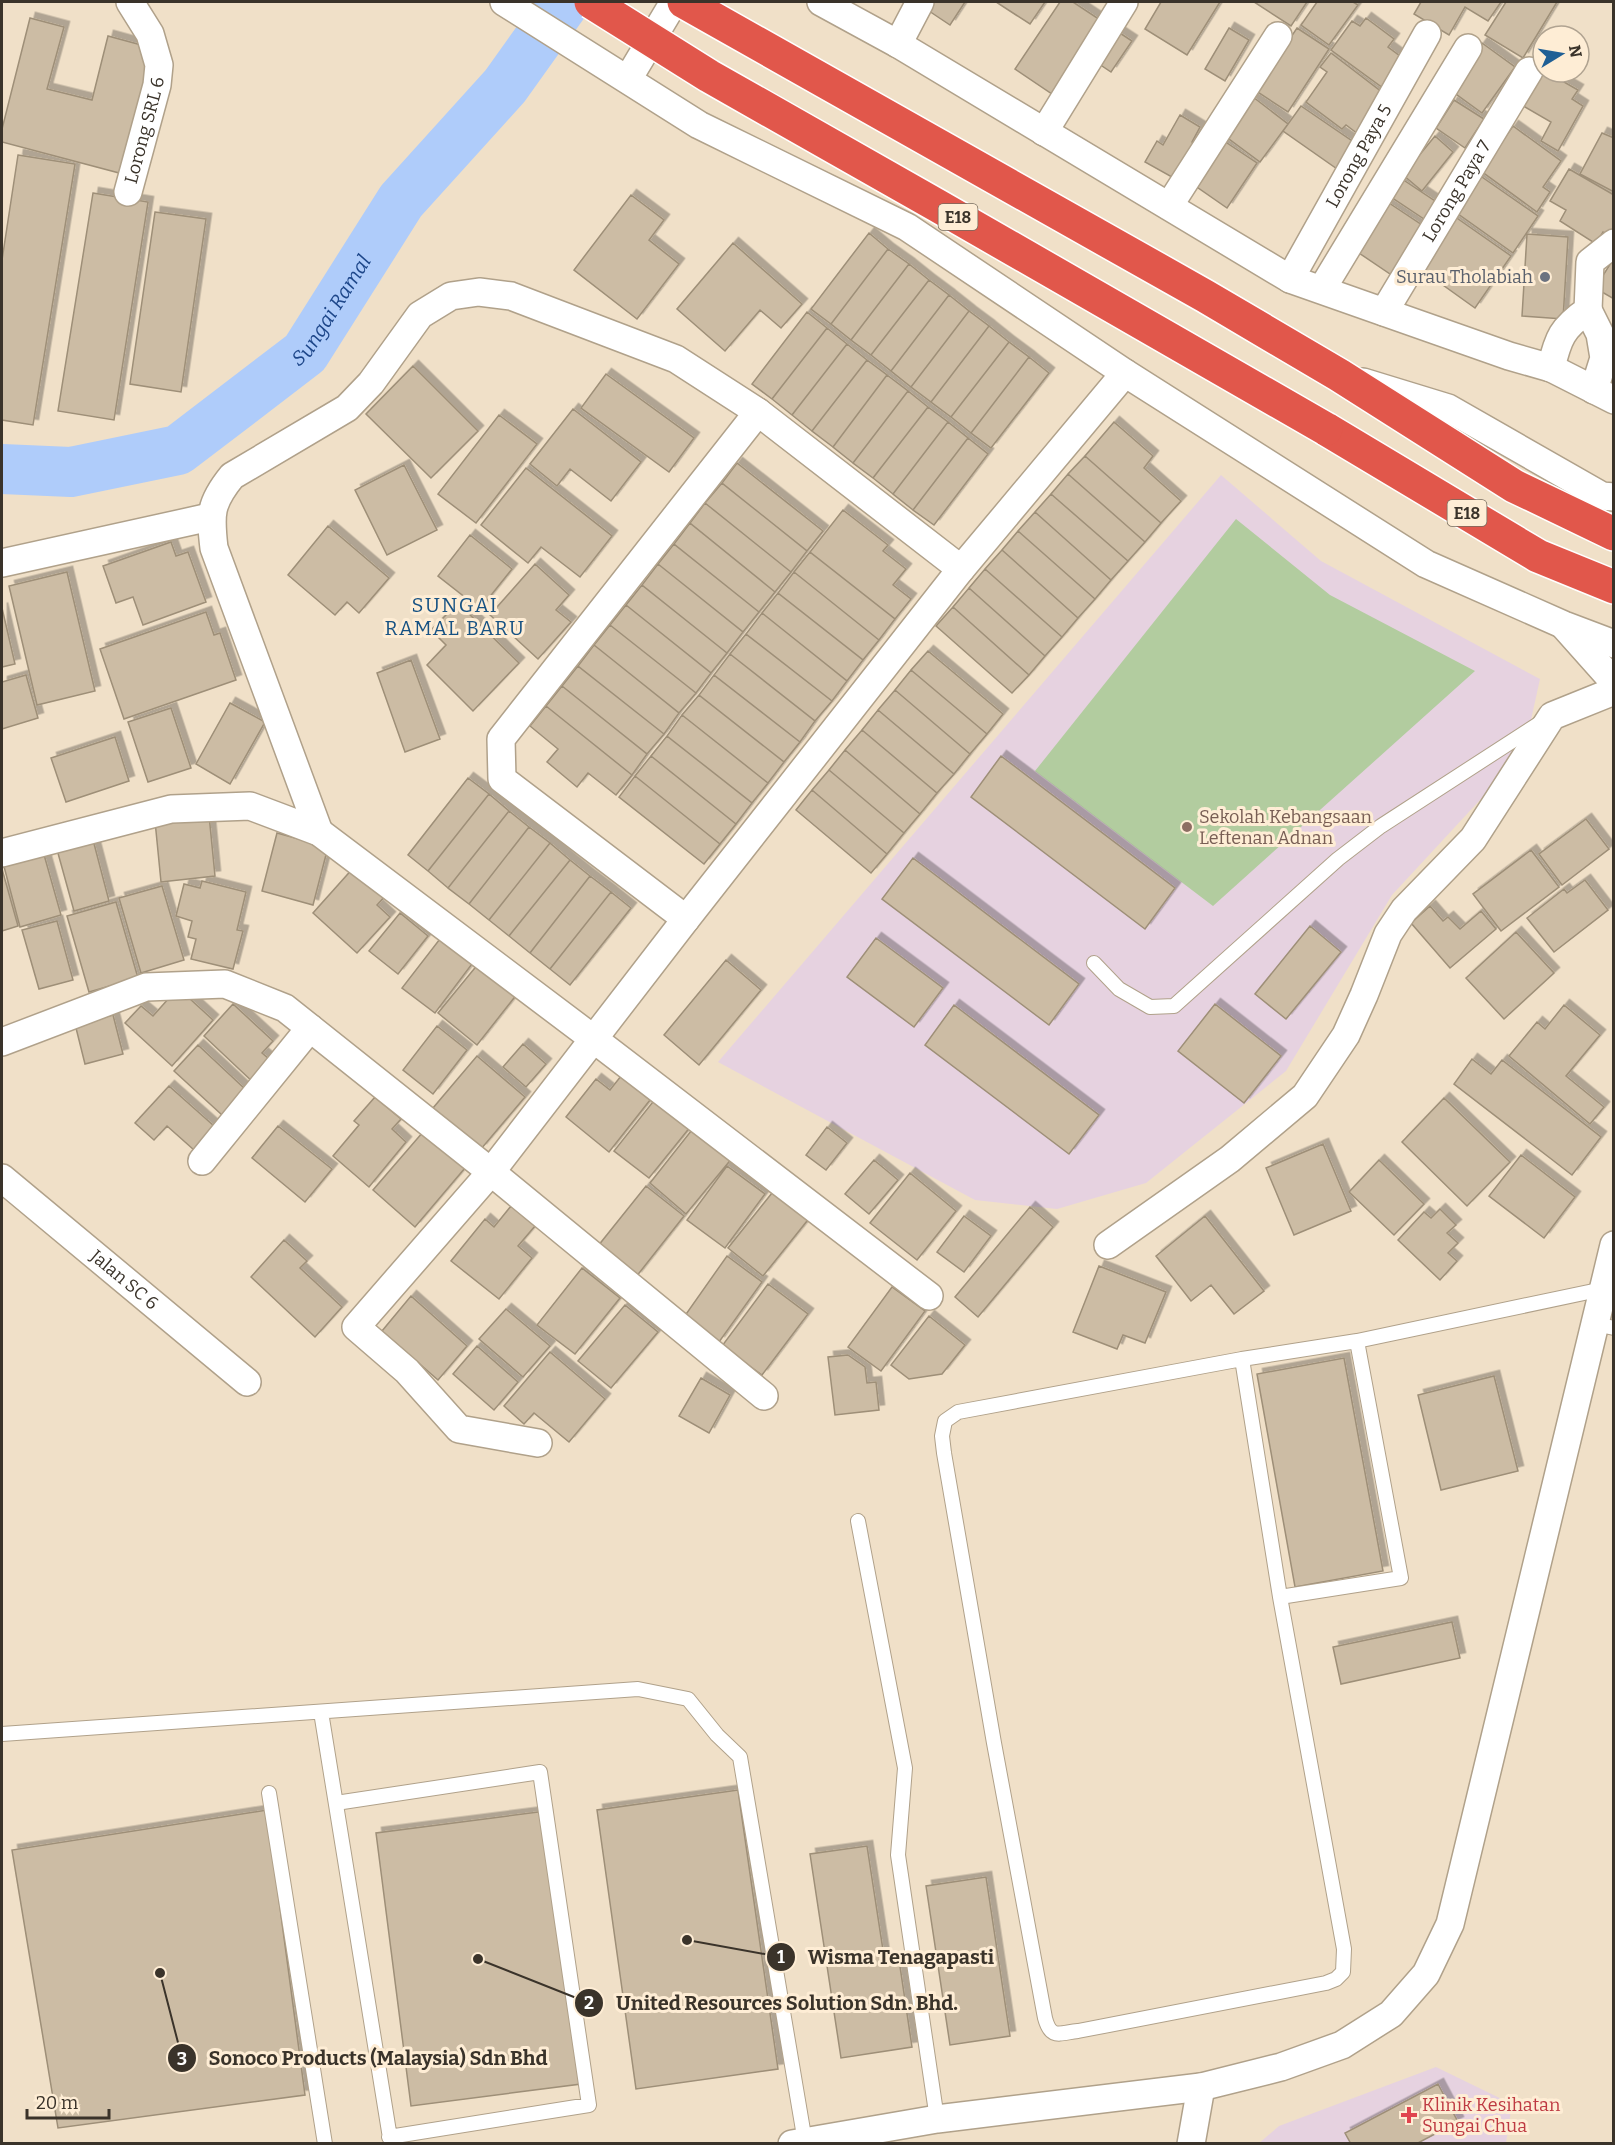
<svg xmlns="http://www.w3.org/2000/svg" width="1615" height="2145" font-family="Bitter,serif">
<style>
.education{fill:#e6d2e0}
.green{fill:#b2cc9f}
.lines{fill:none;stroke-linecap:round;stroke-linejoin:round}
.river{stroke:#afccfa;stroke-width:50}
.building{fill:#ccbca4;stroke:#9e8f78;stroke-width:1.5;filter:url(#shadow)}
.lane-casing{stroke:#b0a18a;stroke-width:16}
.street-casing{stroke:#b0a18a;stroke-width:30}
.highway-casing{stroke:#fff;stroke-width:36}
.lane{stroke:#fff;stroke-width:14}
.street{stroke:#fff;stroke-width:27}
.highway{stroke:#e1574b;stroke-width:33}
.highway-bridge-casing{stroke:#fff;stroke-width:36;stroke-linecap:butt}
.highway-bridge{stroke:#e1574b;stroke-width:33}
.worship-dot{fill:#6b7280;stroke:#feedd5;stroke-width:2}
.education-dot{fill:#8d6e63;stroke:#feedd5;stroke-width:2}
.health-dot{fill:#e0444e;stroke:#feedd5;stroke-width:2}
.labels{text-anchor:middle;stroke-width:6;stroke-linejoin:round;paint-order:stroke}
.shield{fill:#feedd5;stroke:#756b5d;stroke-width:1.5}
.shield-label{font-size:16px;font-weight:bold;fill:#3a332a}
.street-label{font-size:18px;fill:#3a332a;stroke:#feedd5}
.worship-label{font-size:18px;fill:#5b616d;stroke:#feedd5;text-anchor:end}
.education-label{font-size:18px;fill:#785e54;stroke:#feedd5;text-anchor:start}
.health-label{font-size:18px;fill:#be3a42;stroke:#feedd5;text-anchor:start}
.water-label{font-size:20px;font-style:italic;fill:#1e478a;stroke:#feedd5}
.neighbourhood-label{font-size:20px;letter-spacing:1.5px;fill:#175283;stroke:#feedd5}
.leader{fill:none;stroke:#3a332a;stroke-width:2}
.callout-dot{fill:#3a332a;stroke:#feedd5;stroke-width:2}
.mark-label{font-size:18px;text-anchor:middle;font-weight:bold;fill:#fff}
.callout-label{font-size:20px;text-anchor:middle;font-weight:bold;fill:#3a332a;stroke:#feedd5;stroke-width:6;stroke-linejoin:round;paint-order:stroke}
</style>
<defs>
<filter id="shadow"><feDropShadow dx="5.5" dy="-5.5" stdDeviation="0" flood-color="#0004"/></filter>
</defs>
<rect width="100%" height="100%" fill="#f0e0c8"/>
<path class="education" d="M1221 475 1321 561 1540 679 1529 729 1517 760 1392 895 1286 1071 1146 1183 1057 1209 975 1200 718 1062Z
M1436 2067 1512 2104 1506 2143 1258 2144 1279 2126Z"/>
<path class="green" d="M1236 519 1330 595 1475 671 1213 906 1035 771Z"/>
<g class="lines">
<path class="river" id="s1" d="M2 469 71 472 178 450 305 353 401 201 505 86 565 2"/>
</g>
<path class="building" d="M923 2H965L950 25 920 5Z
M996 2H1045L1030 24Z
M1060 2H1073L1132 41 1111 72 1093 60 1055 96 1015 69Z
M1161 2H1220L1187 55 1145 29Z
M1254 2H1307L1291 26Z
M1317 2H1353L1358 5 1329 45 1301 25Z
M1421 2H1501L1488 21 1465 7 1449 35 1414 14Z
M1506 2H1557L1523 58 1485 35Z
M30 18 64 27 47 89 92 100 108 36 156 49 123 174 2 142V129Z
M1366 18 1394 39 1388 47 1404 59 1383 88 1331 50 1352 21 1360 26Z
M1229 28 1249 40 1225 81 1205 69Z
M1297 28 1329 49 1288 112 1250 87 1267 73Z
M1482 43 1515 67 1482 113 1449 89Z
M1331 53 1387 96 1358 134 1346 125 1342 129 1306 102 1327 72 1320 67Z
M1538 67 1578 90 1572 99 1583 106 1558 151 1541 141 1551 122 1518 103Z
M1253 97 1288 124 1260 162 1225 136Z
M1454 100 1484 119 1465 148 1436 128Z
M1301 106 1358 145 1340 171 1283 131Z
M1180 115 1200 127 1192 142 1199 146 1179 181 1145 162 1157 141 1163 145Z
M1513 126 1561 161 1543 187 1550 192 1537 212 1481 171Z
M1602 133 1614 138V192L1580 174Z
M1435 136 1453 152 1422 191 1403 175Z
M1224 141 1257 163 1227 208 1194 185Z
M18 155 75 164 33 425 2 420V260Z
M1569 169 1614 195 1613 238 1603 232 1596 244 1560 221 1566 210 1550 201Z
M1479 175 1538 216 1513 253 1454 211Z
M1402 179 1441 205 1430 223 1391 197Z
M93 193 148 202 114 420 58 411Z
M631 195 664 220 649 240 679 264 637 319 574 270Z
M1386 201 1425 227 1393 276 1353 249Z
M155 212 206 219 181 392 130 384Z
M1451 214 1511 256 1475 308 1415 265Z
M869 233 888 249 831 324 811 309Z
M1527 234 1568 237 1563 319 1522 316Z
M733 243 802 304 781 328 760 310 725 351 677 309Z
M888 249 909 264 851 340 831 324Z
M1614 258V299L1595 288Z
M909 264 929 280 871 355 851 340Z
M929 280 949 295 891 371 871 355Z
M949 295 969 311 911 387 891 371Z
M969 311 989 326 931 402 911 387Z
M807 312 827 328 772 399 752 384Z
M989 326 1009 342 951 417 931 402Z
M827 328 847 344 792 415 772 399Z
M1009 342 1029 357 971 433 951 417Z
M847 344 867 360 812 431 792 415Z
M1029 357 1049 373 991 448 971 433Z
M867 360 887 375 833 447 812 431Z
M413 366 478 431 431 478 366 414Z
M606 374 694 438 669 472 581 408Z
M887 375 908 391 853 463 833 447Z
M908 391 928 407 873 478 853 463Z
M928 407 948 422 893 494 873 478Z
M573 409 641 462 611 501 570 469 557 486 530 464Z
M499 415 537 444 476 523 438 494Z
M948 422 968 438 913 510 893 494Z
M1114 422 1153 456 1144 468 1181 501 1161 523 1085 456Z
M968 438 988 454 934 525 913 510Z
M1085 456 1161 523 1145 542 1068 474Z
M737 463 823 531 807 551 722 483Z
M404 465 437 530 387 555 355 490Z
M526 468 612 536 580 577 541 547 528 563 481 525Z
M1068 474 1145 542 1128 561 1051 494Z
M722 483 807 551 791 572 705 503Z
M1051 494 1128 561 1111 580 1035 512Z
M705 503 791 572 775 592 690 523Z
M843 510 888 545 883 551 906 569 893 585 911 599 895 619 810 552Z
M1035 512 1111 580 1095 599 1018 531Z
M690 523 775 592 759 612 674 544Z
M328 526 389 578 359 613 347 602 335 615 288 575Z
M1018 531 1095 599 1078 618 1002 550Z
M470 535 512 569 480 609 438 576Z
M171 542 176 556 188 552 206 602 143 625 133 597 116 603 103 566Z
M674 544 759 612 743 632 658 564Z
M1002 550 1078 618 1062 637 985 569Z
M810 552 895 619 879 640 794 572Z
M535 564 569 595 556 610 571 622 538 659 490 615Z
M658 564 743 632 727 653 642 585Z
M985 569 1062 637 1045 656 969 588Z
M67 572 95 691 37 705 9 586Z
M794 572 879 640 863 660 778 593Z
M642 585 727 653 711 673 626 605Z
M969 588 1045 656 1029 675 953 607Z
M778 593 863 660 847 681 762 613Z
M458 603 519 663 473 711 427 665 446 645 431 630Z
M626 605 711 673 696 693 610 625Z
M953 607 1029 675 1012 693 936 626Z
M2 608 15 664 2 667Z
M206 612 214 635 220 633 236 680 124 719 100 649Z
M762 613 847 681 832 701 746 634Z
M610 625 696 693 679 713 594 645Z
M746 634 832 701 815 721 730 654Z
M594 645 679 713 664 734 578 666Z
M928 651 1003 714 987 734 911 670Z
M730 654 815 721 800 742 714 675Z
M411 660 440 739 405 752 377 673Z
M578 666 664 734 647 754 562 686Z
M911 670 987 734 970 754 895 690Z
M26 675 38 718 2 729V682Z
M714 675 800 742 784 762 699 695Z
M562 686 647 754 632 775 546 706Z
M895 690 970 754 954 774 878 710Z
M699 695 784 762 768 783 682 715Z
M230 703 265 722 230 784 196 764Z
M546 706 632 775 616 795 588 773 577 787 547 762 558 749 530 726Z
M171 708 191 768 148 782 128 722Z
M878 710 954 774 937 793 862 730Z
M682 715 768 783 752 803 667 736Z
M862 730 937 793 920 814 845 750Z
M667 736 752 803 736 824 651 756Z
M115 737 129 781 66 802 51 758Z
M845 750 920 814 904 833 829 770Z
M651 756 736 824 720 844 635 776Z
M1001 756 1175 888 1145 929 971 797Z
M829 770 904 833 887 854 812 790Z
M635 776 720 844 704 864 619 797Z
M468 778 489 794 428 871 408 855Z
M812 790 887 854 871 873 796 810Z
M489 794 509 811 448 888 428 871Z
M509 811 529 827 469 904 448 888Z
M209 815 215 876 161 882 155 821Z
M1586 819 1609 849 1562 885 1539 854Z
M529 827 550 843 489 920 469 904Z
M277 833 328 847 313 905 262 891Z
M92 836 109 901 74 911 56 846Z
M550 843 570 860 509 936 489 920Z
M41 844 61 915 20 927 2 859Z
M1531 850 1559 887 1501 931 1473 894Z
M913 858 1079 984 1049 1025 882 899Z
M570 860 590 876 530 953 509 936Z
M355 866 387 894 377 905 390 917 357 953 313 913Z
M2 869 18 926 2 931Z
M590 876 611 892 550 969 530 953Z
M1585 880 1608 910 1554 952 1527 918 1564 889 1567 893Z
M202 881 246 892 237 930 243 931 233 969 191 959 196 939 188 937 192 921 176 916 184 884 200 888Z
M162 886 184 960 141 973 119 898Z
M611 892 631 908 570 985 550 969Z
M116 902 138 978 89 992 67 916Z
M1430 906 1443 921 1448 917 1460 929 1481 911 1496 929 1450 968 1411 923Z
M400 913 428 936 398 974 369 951Z
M57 921 73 980 39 989 22 930Z
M1310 926 1341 952 1286 1019 1255 994Z
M1516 932 1554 973 1504 1019 1466 978Z
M443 935 475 960 435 1013 402 988Z
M876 938 943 988 914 1027 847 977Z
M483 958 521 989 477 1045 438 1013Z
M726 960 761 990 699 1065 664 1035Z
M178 988 213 1020 172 1066 125 1023 141 1006 153 1016Z
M233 1004 273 1041 262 1053 275 1064 256 1085 204 1036Z
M1215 1004 1281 1056 1244 1103 1178 1051Z
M954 1005 1099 1115 1069 1154 925 1045Z
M1564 1005 1600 1035 1566 1076 1604 1107 1590 1124 1509 1056 1537 1022 1545 1029Z
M113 1015 123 1054 85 1064 75 1024Z
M437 1026 467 1050 433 1094 403 1070Z
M523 1044 546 1064 526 1087 503 1067Z
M198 1045 245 1089 222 1115 174 1071Z
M477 1056 525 1097 481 1149 433 1108Z
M1472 1059 1491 1074 1502 1060 1601 1137 1572 1175 1454 1084Z
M621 1076 650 1100 609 1152 566 1117 596 1079 610 1090Z
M169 1086 214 1126 194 1150 167 1126 154 1140 135 1123Z
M375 1097 401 1119 392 1129 406 1142 369 1187 333 1156 359 1125 354 1121Z
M656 1098 691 1126 649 1178 614 1151Z
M1444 1098 1510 1162 1467 1206 1402 1142Z
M278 1126 332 1169 305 1202 252 1158Z
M695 1126 733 1157 686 1214 650 1183Z
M827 1127 847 1143 826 1170 806 1155Z
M423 1132 465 1168 415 1227 373 1190Z
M1323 1144 1351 1211 1294 1235 1266 1168Z
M1521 1155 1575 1197 1544 1238 1489 1196Z
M874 1160 898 1180 869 1214 845 1194Z
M1379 1160 1424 1204 1394 1235 1349 1192Z
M727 1166 765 1194 725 1248 687 1220Z
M910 1173 956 1211 917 1260 870 1223Z
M646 1186 684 1216 636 1277 598 1246Z
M776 1188 811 1216 763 1276 728 1248Z
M511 1206 535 1226 518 1246 532 1258 499 1299 451 1261 485 1219 494 1227Z
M1030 1207 1053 1227 978 1317 955 1297Z
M1440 1209 1456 1225 1447 1233 1458 1243 1448 1253 1457 1261 1440 1280 1398 1240 1424 1212 1431 1218Z
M964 1216 991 1236 964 1272 937 1252Z
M1205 1216 1264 1291 1234 1314 1211 1285 1191 1301 1156 1256Z
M284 1240 307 1261 300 1268 342 1307 315 1337 251 1277Z
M727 1256 762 1282 719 1342 684 1317Z
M1099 1266 1166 1292 1145 1343 1123 1335 1117 1349 1073 1332Z
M582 1268 620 1298 575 1354 537 1325Z
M768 1284 808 1314 762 1375 722 1346Z
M892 1287 925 1311 881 1371 848 1347Z
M411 1296 467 1346 438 1380 382 1331Z
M625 1305 658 1332 611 1388 578 1361Z
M506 1309 550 1346 523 1377 479 1339Z
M929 1316 965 1345 942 1374 909 1379 891 1365Z
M477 1346 518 1382 494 1410 453 1374Z
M550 1352 605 1399 569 1442 534 1413 524 1424 504 1406Z
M848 1355 865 1367 867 1383 876 1382 879 1410 835 1415 828 1357Z
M1344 1358 1383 1571 1295 1587 1257 1374Z
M1494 1376 1518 1471 1441 1490 1418 1395Z
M701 1378 730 1395 709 1433 679 1416Z
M1452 1622 1460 1658 1341 1684 1333 1647Z
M738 1790 778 2069 636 2089 597 1810Z
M267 1810 305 2095 58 2128 12 1850Z
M546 1811 581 2084 411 2106 376 1833Z
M867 1846 885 1963 899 1960 912 2047 841 2058 810 1854Z
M986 1877 1010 2036 950 2045 926 1886Z
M1438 2084 1458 2122 1416 2144H1351L1345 2133Z"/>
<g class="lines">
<g class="lane-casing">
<path id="lane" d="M1094 963 1119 989 1150 1007 1174 1006 1338 859 1381 826 1540 723
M1595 1324 1614 1328
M1242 1359 1280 1597 1401 1578 1357 1341
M858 1521 905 1768 898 1855 937 2119
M1280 1597 1344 1949 1343 1972 1336 1979 1326 1983 1078 2031C1059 2033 1051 2040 1045 2018L994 1743 944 1453 942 1436 945 1421 958 1412 1242 1359 1357 1341 1603 1289
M321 1712 391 2144
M2 1734 638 1689 688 1699 717 1735 740 1757 805 2142
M269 1793 325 2144
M336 1803 540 1772 589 2105 389 2137"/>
</g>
<g class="street-casing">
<g id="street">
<path d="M504 2 699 125 907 227 1125 373 1426 564 1564 625 1614 644"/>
<path d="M821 2 898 44 1290 279 1509 356 1551 368 1614 400"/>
<path d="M898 44 920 2"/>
<path d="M628 79 674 2"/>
<path d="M1044 132 1124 2"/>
<path id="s2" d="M128 192 157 85 159 65 150 34 130 2"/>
<path d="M1169 206 1278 36"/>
<path id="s3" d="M1290 279 1427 34"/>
<path d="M1322 289 1468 48"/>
<path d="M1588 310 1600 334 1604 358 1594 390"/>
<path id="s4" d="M1384 312 1529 71"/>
<path d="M1551 368C1558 338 1562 328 1588 310L1590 262 1614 243"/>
<path d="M1363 382 1448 408 1602 496 1614 497"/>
<path d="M2 563 210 517"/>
<path d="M1565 627 1614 682"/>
<path d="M319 832 214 548C210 514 210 503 232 476L347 408 371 383 420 315 451 296 479 292 511 296 676 359 758 412 961 569"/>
<path d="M2 853 171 809 250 806 319 832 595 1040 929 1296"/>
<path d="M686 919 502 779 501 739 758 412"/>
<path d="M2 1042 146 987 225 984 285 1008 491 1172 764 1396"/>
<path d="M202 1161 310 1028"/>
<path id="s5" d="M2 1178 247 1382"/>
<path d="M1108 1245 1230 1159 1305 1096 1346 1035 1364 995 1388 934 1404 910 1473 839 1552 716 1614 691"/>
<path d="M538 1443 459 1429 407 1371 356 1327 491 1172 686 919 961 569 1125 373"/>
<path d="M792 2144 937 2119 1201 2087 1281 2067 1342 2045 1391 2014 1426 1974 1450 1924 1614 1245"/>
<path d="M1191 2144 1201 2087"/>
</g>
</g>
<g class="highway-casing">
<path id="highway" d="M684 2 1205 296 1339 375 1514 486 1614 534
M1326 429 1538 556 1614 587"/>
</g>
<use href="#lane" class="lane"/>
<use href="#street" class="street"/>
<use href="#highway" class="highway"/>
<g class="highway-bridge-casing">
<path id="highway-bridge" d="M591 2 709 76 938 206 1326 429"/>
</g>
<use href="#highway-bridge" class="highway-bridge"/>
</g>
<circle class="worship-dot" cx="1545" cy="277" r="6"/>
<circle class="education-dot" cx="1187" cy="827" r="6"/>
<path class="health-dot" d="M1406 2106h6v6h6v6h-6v6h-6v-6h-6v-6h6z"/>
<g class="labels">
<g class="shield">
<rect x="938.5" y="204" width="39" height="26" rx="4.5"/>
<rect x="1447.5" y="500" width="39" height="26" rx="4.5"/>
</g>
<g class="shield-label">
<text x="958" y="223">E18</text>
<text x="1467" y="519">E18</text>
</g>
<g class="street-label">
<text dy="6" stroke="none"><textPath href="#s2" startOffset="64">Lorong SRL 6</textPath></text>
<text dy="6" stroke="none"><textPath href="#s3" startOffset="141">Lorong Paya 5</textPath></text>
<text dy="6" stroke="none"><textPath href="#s4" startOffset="141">Lorong Paya 7</textPath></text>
<text dy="6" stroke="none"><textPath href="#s5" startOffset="159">Jalan SC 6</textPath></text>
</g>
<g class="worship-label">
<text x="1533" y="283">Surau Tholabiah</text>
</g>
<g class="education-label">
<text x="1199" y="823">Sekolah Kebangsaan<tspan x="1199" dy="21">Leftenan Adnan</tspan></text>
</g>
<g class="health-label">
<text x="1422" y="2111">Klinik Kesihatan<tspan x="1422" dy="21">Sungai Chua</tspan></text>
</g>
<g class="water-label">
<text dy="7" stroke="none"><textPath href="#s1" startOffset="388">Sungai Ramal</textPath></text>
</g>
<g class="neighbourhood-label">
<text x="455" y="612">SUNGAI<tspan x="455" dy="23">RAMAL BARU</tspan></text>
</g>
</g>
<path class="leader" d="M687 1940L781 1957M478 1959L589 2003M160 1973L182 2058"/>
<g class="callout-dot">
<circle cx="687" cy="1940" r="6"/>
<circle cx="478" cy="1959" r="6"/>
<circle cx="160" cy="1973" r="6"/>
<circle cx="781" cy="1957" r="15"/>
<circle cx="589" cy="2003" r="15"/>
<circle cx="182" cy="2058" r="15"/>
</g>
<g class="mark-label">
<text x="781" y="1963">1</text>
<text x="589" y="2009">2</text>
<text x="182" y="2065">3</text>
</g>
<g class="callout-label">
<text x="901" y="1964">Wisma Tenagapasti</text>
<text x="787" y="2010">United Resources Solution Sdn. Bhd.</text>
<text x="378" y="2065">Sonoco Products (Malaysia) Sdn Bhd</text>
</g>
<rect width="1615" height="2145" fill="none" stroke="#3a332a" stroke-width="6"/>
<g transform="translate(1561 54) rotate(79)"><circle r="28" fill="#feedd5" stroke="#b0a391" stroke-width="1.5"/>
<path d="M0-4.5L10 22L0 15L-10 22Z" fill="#1f5f95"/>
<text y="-9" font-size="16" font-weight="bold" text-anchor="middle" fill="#3a332a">N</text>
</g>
<path d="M27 2109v9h82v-9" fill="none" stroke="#3a332a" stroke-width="3"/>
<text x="36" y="2109" font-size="18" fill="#3a332a" stroke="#feedd5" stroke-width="4.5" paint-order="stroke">20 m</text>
</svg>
